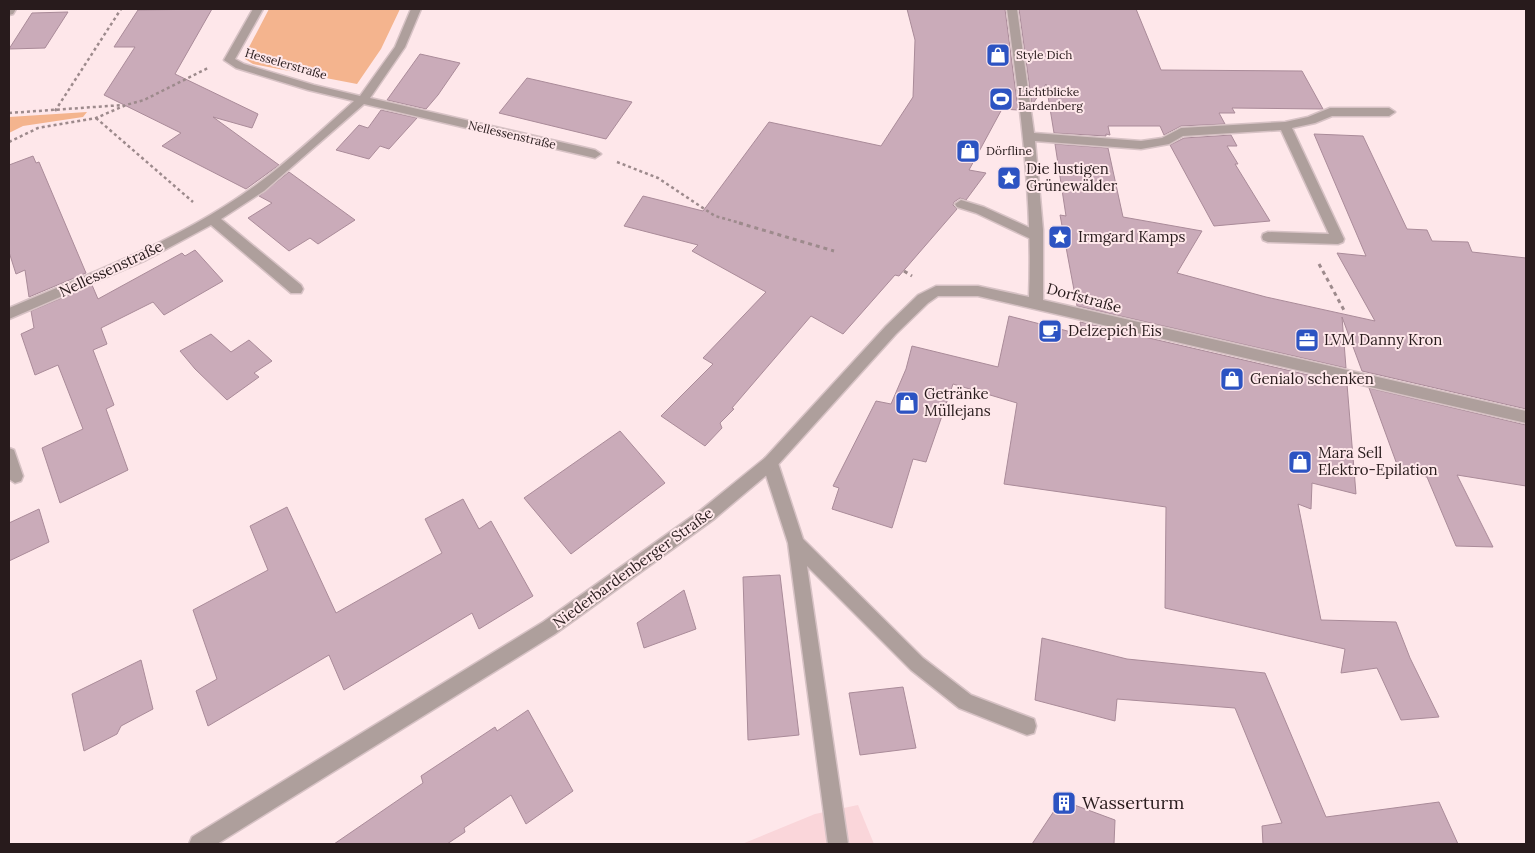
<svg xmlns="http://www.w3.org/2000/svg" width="1535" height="853" font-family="Lora,serif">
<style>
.built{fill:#fad6da}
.green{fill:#f4b48e}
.building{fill:#caabb9;stroke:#aa8b99}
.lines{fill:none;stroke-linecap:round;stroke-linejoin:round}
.lane-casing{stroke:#d7c2c5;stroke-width:3}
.street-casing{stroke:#d7c2c5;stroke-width:3}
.path-far1{stroke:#9d8a8c;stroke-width:2.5;stroke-dasharray:3 3;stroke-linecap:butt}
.path{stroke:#9d8a8c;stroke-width:3;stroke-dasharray:4 4;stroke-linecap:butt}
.lane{fill:#ae9f9c;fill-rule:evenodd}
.street{fill:#ae9f9c;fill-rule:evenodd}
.labels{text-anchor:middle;stroke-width:4;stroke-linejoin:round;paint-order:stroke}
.far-poi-label{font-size:12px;fill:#281b1c;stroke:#fee7ea;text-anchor:start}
.far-street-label{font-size:12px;fill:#281b1c;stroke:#fee7ea}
.poi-label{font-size:15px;fill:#281b1c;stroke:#fee7ea;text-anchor:start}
.street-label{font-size:15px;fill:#281b1c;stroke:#fee7ea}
.near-poi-label{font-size:18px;fill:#281b1c;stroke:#fee7ea;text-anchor:start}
</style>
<rect width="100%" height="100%" fill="#fee7ea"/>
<path class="built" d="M858 805 874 844H742L815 814Z"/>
<path class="green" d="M269 9H400L381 49 357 84 253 64 245 59 246 53Z
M87 112 83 117 23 126 9 133V117Z"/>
<path class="building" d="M212 9 175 74 258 114 252 128 213 117 279 165 246 189 162 146 181 133 104 95 135 47H114L138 10Z
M907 9H1005L1018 110 1002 109 969 170 986 173 966 200 960 198 954 202 953 205 957 209 899 276 895 275 843 334 811 316 732 408 734 409 720 423 722 428 705 446 661 416 713 364 703 358 766 292 692 251 698 245 624 226 643 196 703 211 769 122 881 146 913 97 915 40Z
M1019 9H1136L1161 70 1302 71 1323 109 1232 108 1235 113H1219L1225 124 1181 126 1164 135 1160 126H1108L1110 135 1106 134V136L1054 133 1046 84 1032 105Z
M68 12 45 48 9 49 32 13Z
M420 54 460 63 438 95 426 109 387 100Z
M527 78 632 102 606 139 499 113Z
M381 110 417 118 389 149 380 146 369 159 336 150 359 125 368 128Z
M1314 134 1363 136 1407 229 1427 230 1432 241 1468 242 1472 252 1526 258V409L1362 371 1342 317 1346 368 1077 306 1060 215 1066 216 1055 144 1108 148 1123 217 1202 231 1177 273 1266 297 1375 321 1337 253 1366 256Z
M1231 135 1237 146H1227L1238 164H1235L1270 221 1214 226 1170 145 1184 138Z
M33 156 36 163 39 162 86 273 29 297 25 270 16 274 9 252V165Z
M289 172 355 220 318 244 310 238 289 251 248 218 272 203 259 196Z
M195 250 223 281 164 315 153 302 101 328 107 344 93 350 114 405 106 409 128 470 60 503 42 448 83 429 58 365 35 375 21 334 34 328 31 311 92 285 98 299 182 253 185 256Z
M1009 316 1083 335 1080 322 1347 384 1356 494 1312 483 1311 509 1298 504 1321 620 1396 622 1410 658 1439 717 1401 720 1377 668 1341 673 1345 649 1165 608 1166 507 1004 484 1017 403 953 384 926 462 913 459 892 528 832 509 839 488 833 486 876 401 891 404 906 369 912 346 998 367Z
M211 334 231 352 249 340 272 361 254 373 259 377 227 400 195 369 180 351Z
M1369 388 1526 425V486L1457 475 1493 547 1456 546 1427 477 1399 470Z
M620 431 665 483 571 554 524 498Z
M463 499 479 529 491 521 533 596 479 629 472 613 344 690 329 655 208 726 196 691 217 679 193 610 268 570 250 526 287 507 336 613 442 553 425 519Z
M39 509 49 542 9 561V523Z
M780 575 799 735 748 740 743 577Z
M684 590 696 629 644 648 637 623Z
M1042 638 1127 659 1265 673 1326 817 1439 802 1458 844H1263L1262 826 1282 823 1235 708 1117 699 1115 721 1035 700Z
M141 660 153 709 121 726 117 734 84 751 72 694Z
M903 687 916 748 860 755 849 693Z
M528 710 573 791 526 824 511 795 464 828 465 832 447 844H334L423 783 421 776 495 727 497 731Z
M1066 793 1069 803 1115 820 1114 844H1032Z"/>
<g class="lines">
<g class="lane-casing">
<path id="lane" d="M961 200 984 207 1041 233 1042 236 1041 239H1031L976 213 957 207 955 204Z
M770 456 775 458 778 463 803 539 923 658 971 695 1034 719 1036 726 1034 733 1027 735 959 708 911 670 807 566 848 844H828L788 543 762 463 765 458Z"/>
</g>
<g class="street-casing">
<path id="street" d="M9 9H16L13 14 9 15Z
M253 9H263L235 59 244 64 314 85 360 96 395 47 411 9H421L405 47 370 98 595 150 601 154 595 158 364 104 264 191 221 219 301 285 303 289 301 293H291L211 225 146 260 9 319V308C93 272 181 240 256 185 290 160 322 130 354 101L308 90 236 68 224 60Z
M1007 9H1017L1034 133 1141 141 1162 138 1181 128 1285 122 1308 117 1330 108H1389L1395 112 1389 116H1332L1315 123 1292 128 1344 239 1343 242 1338 244 1268 242 1263 240 1262 237 1263 234 1268 232 1329 234 1281 130 1183 136 1169 144 1141 149 1035 141 1043 230V300L1526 411V423L978 296H938L928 303 896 334 775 468 713 520 555 634 217 844H189L192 837 543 622 701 510 765 458 886 326 918 295 936 286H978L1029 297C1033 200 1020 105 1007 9Z
M9 448 14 450 23 476 21 481 15 483 9 479Z"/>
</g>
<path class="path-far1" d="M55 111 121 9
M9 113 123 105
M96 118 193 202
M9 142 38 128 96 118 126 105 144 100 208 68
M617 162 658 178 715 216 744 224"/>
<path class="path" d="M739 223 834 251
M1319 264 1345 312
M904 271 912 276"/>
<use href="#lane" class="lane"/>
<use href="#street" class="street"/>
</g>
<defs>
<g id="shop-square" transform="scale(1.25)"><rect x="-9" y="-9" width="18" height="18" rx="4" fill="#2c53c2" stroke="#fee7ea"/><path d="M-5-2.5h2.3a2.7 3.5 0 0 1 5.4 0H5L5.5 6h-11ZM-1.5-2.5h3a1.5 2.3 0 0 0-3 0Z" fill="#fff"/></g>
<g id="stadium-square" transform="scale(1.25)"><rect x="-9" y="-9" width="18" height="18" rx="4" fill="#2c53c2" stroke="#fee7ea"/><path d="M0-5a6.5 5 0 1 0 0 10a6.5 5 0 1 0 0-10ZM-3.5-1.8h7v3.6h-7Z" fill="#fff"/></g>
<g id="sight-square" transform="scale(1.25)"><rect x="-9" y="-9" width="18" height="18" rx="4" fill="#2c53c2" stroke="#fee7ea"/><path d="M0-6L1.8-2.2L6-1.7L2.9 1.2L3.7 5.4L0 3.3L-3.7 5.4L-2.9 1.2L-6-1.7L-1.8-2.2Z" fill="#fff"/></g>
<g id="cafe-square" transform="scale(1.25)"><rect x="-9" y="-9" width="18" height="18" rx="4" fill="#2c53c2" stroke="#fee7ea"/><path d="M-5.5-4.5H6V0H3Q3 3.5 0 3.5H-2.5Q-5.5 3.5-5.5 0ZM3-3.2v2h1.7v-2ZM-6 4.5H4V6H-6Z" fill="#fff"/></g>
<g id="office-square" transform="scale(1.25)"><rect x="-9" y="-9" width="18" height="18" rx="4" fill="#2c53c2" stroke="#fee7ea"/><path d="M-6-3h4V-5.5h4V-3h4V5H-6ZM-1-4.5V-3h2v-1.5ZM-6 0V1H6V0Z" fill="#fff"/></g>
<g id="building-square" transform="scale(1.25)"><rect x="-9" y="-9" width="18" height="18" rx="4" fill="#2c53c2" stroke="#fee7ea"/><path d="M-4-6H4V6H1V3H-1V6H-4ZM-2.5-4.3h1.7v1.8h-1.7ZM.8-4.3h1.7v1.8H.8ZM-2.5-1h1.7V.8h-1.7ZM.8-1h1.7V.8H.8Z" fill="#fff"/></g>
</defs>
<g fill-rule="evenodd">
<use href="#shop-square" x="998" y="55"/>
<use href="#stadium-square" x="1001" y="99"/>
<use href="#shop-square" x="968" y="151"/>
<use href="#sight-square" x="1009" y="178"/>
<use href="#sight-square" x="1060" y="237"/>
<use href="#cafe-square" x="1050" y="331"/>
<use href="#office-square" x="1307" y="340"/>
<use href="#shop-square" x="1232" y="379"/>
<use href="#shop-square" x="907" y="403"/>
<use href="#shop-square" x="1300" y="462"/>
<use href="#building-square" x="1064" y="803"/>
</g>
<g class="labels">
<g class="far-poi-label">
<text x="1016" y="59">Style Dich</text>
<text x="1018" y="96">Lichtblicke<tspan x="1018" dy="14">Bardenberg</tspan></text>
<text x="986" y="155">Dörfline</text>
</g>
<g class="far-street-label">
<text transform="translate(286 64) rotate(16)" y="4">Hesselerstraße</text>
<text transform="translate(512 135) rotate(13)" y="4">Nellessenstraße</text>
</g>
<g class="poi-label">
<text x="1026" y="174">Die lustigen<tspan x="1026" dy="17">Grünewälder</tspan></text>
<text x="1078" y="242">Irmgard Kamps</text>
<text x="1068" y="336">Delzepich Eis</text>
<text x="1324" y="345">LVM Danny Kron</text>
<text x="1250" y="384">Genialo schenken</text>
<text x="924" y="399">Getränke<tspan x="924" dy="17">Müllejans</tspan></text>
<text x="1318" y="458">Mara Sell<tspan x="1318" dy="17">Elektro-Epilation</tspan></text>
</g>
<g class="street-label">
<text transform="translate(111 269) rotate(-25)" y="5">Nellessenstraße</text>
<text transform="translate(1084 298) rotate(15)" y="5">Dorfstraße</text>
<text transform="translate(633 568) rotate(-36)" y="5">Niederbardenberger Straße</text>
</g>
<g class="near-poi-label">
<text x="1082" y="809">Wasserturm</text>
</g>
</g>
<rect width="1535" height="853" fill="none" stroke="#281b1c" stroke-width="20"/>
</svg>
